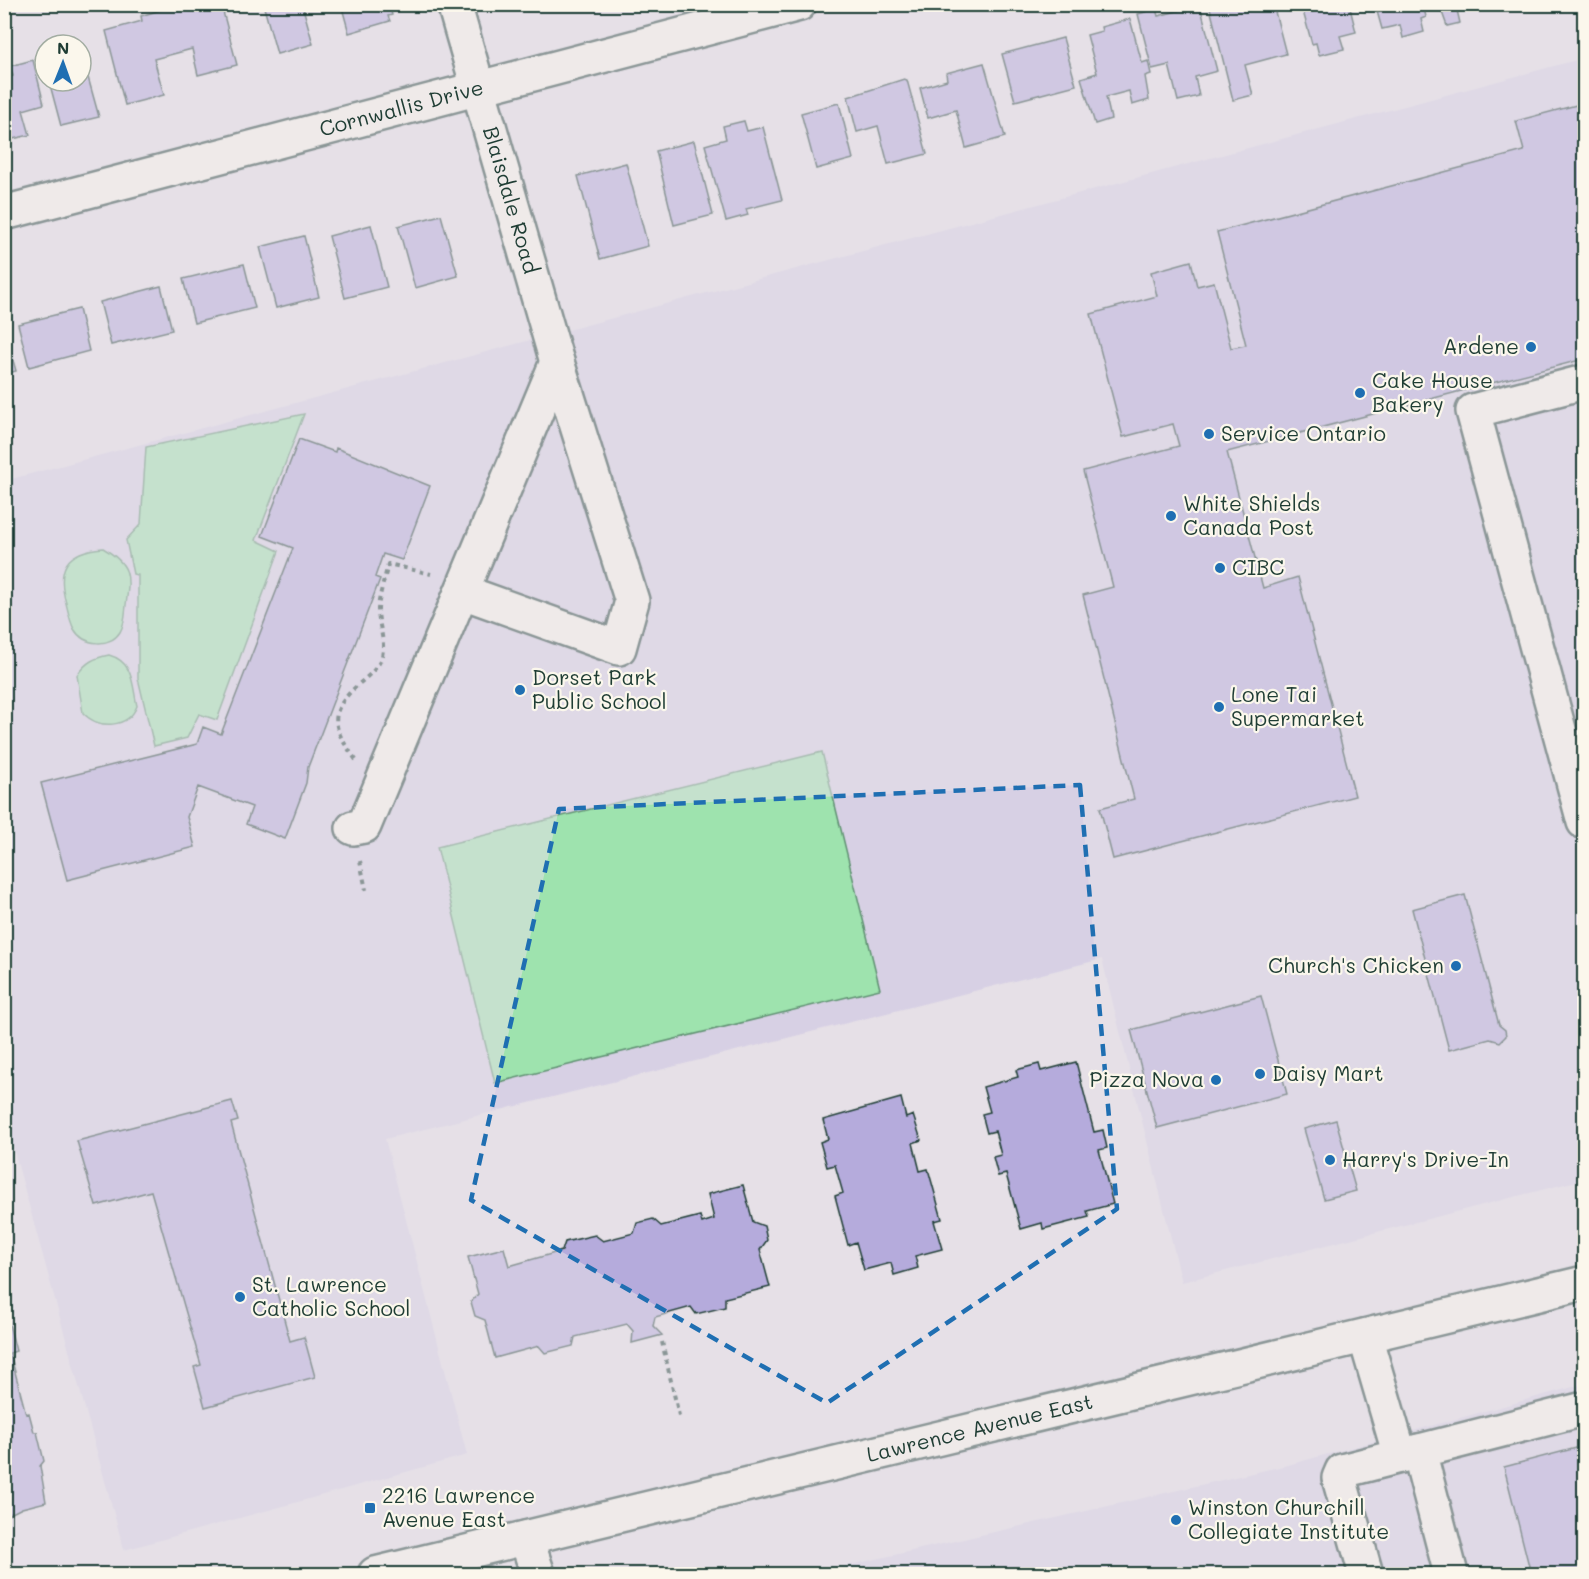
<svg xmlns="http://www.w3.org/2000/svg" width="1589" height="1579" font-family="Mali,sans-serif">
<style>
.built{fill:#d7d0e4}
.green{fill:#9ee3ae;stroke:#5e9071;stroke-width:1.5}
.building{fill:#b5abdc;stroke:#1f3d34;stroke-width:1.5}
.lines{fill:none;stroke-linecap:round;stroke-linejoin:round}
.minor-casing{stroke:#1f3d34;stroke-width:38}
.major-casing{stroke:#1f3d34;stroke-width:38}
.path{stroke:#1f3d34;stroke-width:4;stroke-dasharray:4.5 4.5;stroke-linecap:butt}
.minor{stroke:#fbf7ec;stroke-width:33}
.major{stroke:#fbf7ec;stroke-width:33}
.marked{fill:none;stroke:#1f6fb2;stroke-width:4.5;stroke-dasharray:12 8;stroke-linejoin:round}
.poi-dot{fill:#1f6fb2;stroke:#fbf7ec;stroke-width:2}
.labels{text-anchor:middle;stroke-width:4.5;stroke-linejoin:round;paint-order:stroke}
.street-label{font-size:21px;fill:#1f3d34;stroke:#fbf7ec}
.poi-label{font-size:21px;fill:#1f3d34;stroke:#fbf7ec;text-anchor:start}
</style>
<rect width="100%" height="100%" fill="#e6e0e7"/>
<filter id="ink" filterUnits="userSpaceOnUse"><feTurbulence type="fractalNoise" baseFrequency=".0167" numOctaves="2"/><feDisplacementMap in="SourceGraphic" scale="12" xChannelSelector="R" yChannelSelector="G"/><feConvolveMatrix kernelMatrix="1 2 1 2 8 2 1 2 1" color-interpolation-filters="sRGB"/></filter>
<g filter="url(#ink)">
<path class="built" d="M1584 58V1179L1182 1282 1102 959 385 1139 467 1455 124 1550 5 1118 4 481Z
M1584 1384V1574H811L1288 1465Z"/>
<path class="green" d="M304 414 256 540 279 551 217 720 199 714 187 738 154 746 138 678V575L133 574 126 540 141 524 146 447Z
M103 548C131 565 130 575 126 605 125 614 125 624 120 632 110 648 84 646 74 629 70 622 68 611 66 603 56 568 66 551 103 548Z
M109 655C134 662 132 684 137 706 128 728 99 730 83 713L77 675C86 662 94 658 109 655Z
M822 752 880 989 495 1083 437 847Z"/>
<path class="building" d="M221 4 237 65 198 75 192 49 154 59 164 95 125 105 106 31 142 21 141 16 179 4Z
M263 4H302L313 44 277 54Z
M341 4H389L392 15 388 16 390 21 349 33Z
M1209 4H1273L1286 54 1245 65 1253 95 1233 100Z
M1301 4H1349L1356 32 1340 36 1344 49 1319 55 1316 43 1312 44Z
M1375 4H1423L1426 17 1421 19 1424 32 1403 38 1400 25 1382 29Z
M1439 4H1462L1456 6 1460 23 1447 26Z
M1200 5 1217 71 1195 77 1199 96 1178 101 1169 65 1152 69 1138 14 1156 9 1158 16Z
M1130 19 1142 63 1148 61 1151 74 1145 76 1149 100 1132 105 1129 91 1106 97 1111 119 1095 124 1081 78 1097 73 1087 35 1102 31 1101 27Z
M1063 38 1076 85 1015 101 1002 54Z
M81 59H83L99 117 61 126 49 81H81Z
M33 60 44 104 23 110 30 135 4 141V79L13 76 10 66Z
M984 63 1005 137 966 148 956 110 928 118 920 88 947 80 946 73Z
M904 79 907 80 927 154 888 164 878 126 857 132 848 97Z
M839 103 853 159 816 169 801 113Z
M1584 103V359L1227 452 1263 588 1298 577 1355 796 1113 859 1100 808 1134 799 1083 595 1113 587 1083 471 1179 446 1173 424 1123 437 1091 314 1157 296 1151 272 1191 261 1197 286 1214 282 1231 348 1246 345 1217 232 1524 151 1516 121Z
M744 121 747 131 763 127 782 200 746 209 748 215 726 221 705 145 726 139 723 126Z
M694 141 713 215 674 225 656 151Z
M626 163 648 246 600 259 578 176Z
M441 215 458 276 415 288 398 226Z
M371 225 387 287 345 298 329 236Z
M304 236 319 297 276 308 260 247Z
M244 264 255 308 194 323 183 279Z
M161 286 172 330 111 345 100 302Z
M79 309 89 351 29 367 18 324Z
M4 328 16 371 4 374Z
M299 439 335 452 336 448 430 486 402 560 383 554 375 577 380 579 308 767 306 783 285 839 246 824 252 807 198 787 187 817 195 847 67 880 41 783 197 744 203 727 221 734 293 548 262 536Z
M1465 895 1499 1025 1505 1030 1506 1036 1500 1042 1490 1039 1449 1050 1412 909Z
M1261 996 1287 1094 1157 1128 1131 1030Z
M1076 1062 1094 1132 1103 1130 1107 1148 1099 1150 1113 1204 1087 1211 1089 1217 1043 1229 1042 1223 1021 1229 1006 1174 998 1176 993 1157 1001 1155 995 1131 987 1133 982 1114 990 1112 983 1087 1018 1077 1016 1070 1039 1064 1041 1071Z
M901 1098 906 1118 913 1115 921 1140 913 1143 920 1171 928 1169 942 1219 934 1221 942 1249 915 1256 918 1268 894 1275 891 1263 864 1270 856 1242 848 1245 835 1196 843 1193 835 1165 827 1167 820 1142 828 1139 823 1120Z
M232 1101 238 1121 231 1123 290 1341 304 1337 315 1377 205 1407 194 1367 201 1365 151 1191 96 1206 77 1141Z
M1336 1120 1356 1191 1324 1199 1304 1129Z
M743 1185 753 1222 764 1226 767 1240 760 1250 770 1287 725 1298V1307L696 1314 691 1307 655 1317 653 1326 662 1335 632 1343 633 1331 627 1324 575 1337 573 1346 545 1353 539 1346 495 1358 485 1320 475 1316 471 1302 478 1294 468 1257 504 1248 509 1266 562 1251 565 1242 595 1235 603 1241 634 1233 637 1223 653 1219 661 1226 700 1216 702 1223 714 1219 708 1194Z
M4 1314 7 1316 16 1351 10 1353 26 1414 29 1413 34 1432H37L44 1461 40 1466 46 1502 22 1508 4 1517Z
M1584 1446V1574H1531L1504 1467Z"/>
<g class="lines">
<g class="minor-casing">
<g id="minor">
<path id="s1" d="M454 4 557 362 632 601 619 648 463 592"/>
<path id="s2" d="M4 213 799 4"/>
<path d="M1584 382 1473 411 1584 822"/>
<path d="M353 828 364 826 557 362"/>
<path d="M1365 1336 1400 1456 1584 1409"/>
<path d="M1419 1451 1451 1574"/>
<path d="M526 1538 538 1574"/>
<path d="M1366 1574 1339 1478 1342 1471 1400 1456"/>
</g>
</g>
<g class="major-casing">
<g id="major">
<path id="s3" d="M375 1574 1584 1283"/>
</g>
</g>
<path class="path" d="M356 760C332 727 326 713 360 683 368 676 377 669 381 659 387 642 378 627 378 609 379 595 385 578 388 564L431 574
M360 861 366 890
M662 1342 680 1420"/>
<use href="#minor" class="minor"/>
<use href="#major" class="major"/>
</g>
</g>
<path d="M0 0H1589V1579H0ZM1080 785 1117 1209 827 1403 471 1200 559 809Z" fill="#e6e0e7" fill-opacity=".55" fill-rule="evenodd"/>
<path class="marked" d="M1080 785 1117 1209 827 1403 471 1200 559 809Z"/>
<g class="poi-dot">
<circle cx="1531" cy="347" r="6"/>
<circle cx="1360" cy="393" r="6"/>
<circle cx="1209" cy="434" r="6"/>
<circle cx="1171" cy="516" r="6"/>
<circle cx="1220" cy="568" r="6"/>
<circle cx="520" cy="690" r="6"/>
<circle cx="1219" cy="707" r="6"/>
<circle cx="1456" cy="966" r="6"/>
<circle cx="1260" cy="1074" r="6"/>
<circle cx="1216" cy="1080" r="6"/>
<circle cx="1330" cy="1160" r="6"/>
<circle cx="240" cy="1297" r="6"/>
<rect x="364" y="1502" width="12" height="12" rx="3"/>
<circle cx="1176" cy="1520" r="6"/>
</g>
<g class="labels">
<g class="street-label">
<text dy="7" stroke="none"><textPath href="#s2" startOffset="411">Cornwallis Drive</textPath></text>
<text dy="7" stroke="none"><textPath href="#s1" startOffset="204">Blaisdale Road</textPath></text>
<text dy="7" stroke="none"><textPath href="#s3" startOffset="622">Lawrence Avenue East</textPath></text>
</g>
<g class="poi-label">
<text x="1519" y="354" text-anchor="end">Ardene</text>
<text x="1372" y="388">Cake House<tspan x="1372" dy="24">Bakery</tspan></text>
<text x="1221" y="441">Service Ontario</text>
<text x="1183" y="511">White Shields<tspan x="1183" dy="24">Canada Post</tspan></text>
<text x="1232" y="575">CIBC</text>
<text x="532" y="685">Dorset Park<tspan x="532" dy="24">Public School</tspan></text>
<text x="1231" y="702">Lone Tai<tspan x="1231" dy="24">Supermarket</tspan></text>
<text x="1444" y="973" text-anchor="end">Church's Chicken</text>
<text x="1272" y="1081">Daisy Mart</text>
<text x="1204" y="1087" text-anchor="end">Pizza Nova</text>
<text x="1342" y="1167">Harry's Drive-In</text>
<text x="252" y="1292">St. Lawrence<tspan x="252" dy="24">Catholic School</tspan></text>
<text x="382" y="1503">2216 Lawrence<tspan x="382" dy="24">Avenue East</tspan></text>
<text x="1188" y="1515">Winston Churchill<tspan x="1188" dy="24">Collegiate Institute</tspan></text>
</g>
</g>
<rect width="1589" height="1579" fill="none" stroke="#fbf7ec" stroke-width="24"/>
<rect x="12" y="12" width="1565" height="1555" fill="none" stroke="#1f3d34" stroke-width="2" filter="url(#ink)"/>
<g transform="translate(63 63) rotate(1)"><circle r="28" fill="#fbf7ec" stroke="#a3ada2" stroke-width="1.5"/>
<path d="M0-4.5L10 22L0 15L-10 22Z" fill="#1f6fb2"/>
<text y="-9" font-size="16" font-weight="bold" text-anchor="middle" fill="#1f3d34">N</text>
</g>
</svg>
